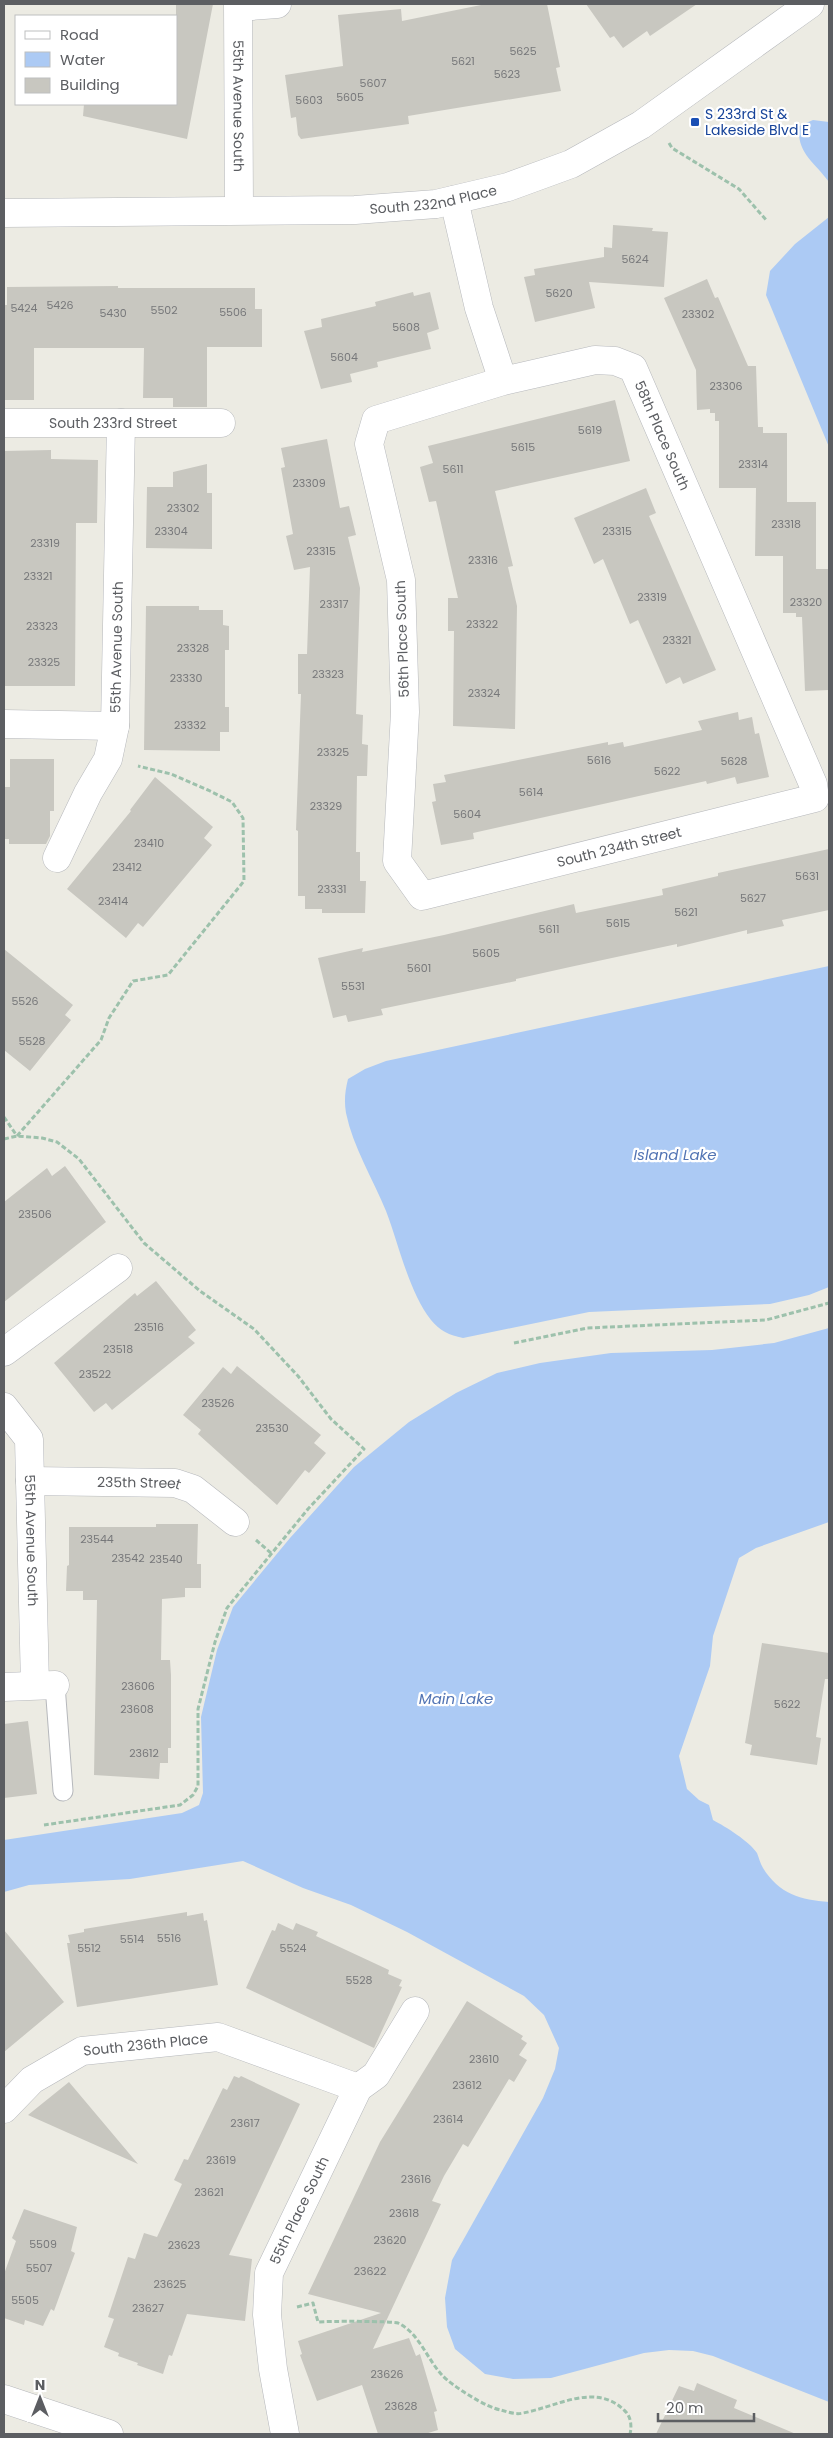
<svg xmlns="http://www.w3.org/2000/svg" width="833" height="2438" font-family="Poppins,sans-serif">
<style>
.water{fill:#accaf4}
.building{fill:#c8c7c0}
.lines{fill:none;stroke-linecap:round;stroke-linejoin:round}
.service-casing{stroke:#b6b8bc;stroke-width:21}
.minor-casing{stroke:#b6b8bc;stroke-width:29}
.path{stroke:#9dc1ac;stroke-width:3;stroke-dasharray:5 2.5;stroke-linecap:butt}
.service{stroke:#fff;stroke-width:19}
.minor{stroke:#fff;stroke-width:28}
.transit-dot{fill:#1a4fb4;stroke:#fff;stroke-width:2}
.labels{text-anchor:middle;stroke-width:4.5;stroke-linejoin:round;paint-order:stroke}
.number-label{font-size:11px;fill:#77787a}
.street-label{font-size:14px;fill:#5c5e62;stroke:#fff}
.transit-label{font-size:14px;fill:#164399;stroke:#fff;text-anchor:start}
.water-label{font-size:15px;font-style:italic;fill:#5274b4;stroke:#fff}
</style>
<rect width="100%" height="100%" fill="#ecebe3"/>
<path class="water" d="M813 120 829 122V182C814 161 797 154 799 126Z
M829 217V447L766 295 770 271 795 244Z
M829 966V1287L809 1295 770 1304 589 1312 463 1338C449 1335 440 1331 431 1320 409 1292 399 1245 386 1211 373 1179 353 1147 346 1113 344 1101 345 1091 348 1079L365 1069 386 1061Z
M829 1328V1522L756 1548 739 1558 713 1636 710 1666 679 1756 687 1789 699 1800 709 1805 713 1820C726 1827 749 1841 757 1853 759 1858 760 1863 763 1868 779 1894 801 1900 829 1902V2402L713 2356 693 2351 669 2350 644 2353 551 2378 513 2379 485 2374 455 2349 447 2327 445 2298 452 2260 543 2098 555 2069 559 2048 544 2015 524 1996 407 1932 351 1905 303 1888 243 1861 130 1879 29 1885 4 1892V1840L182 1813 199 1805 203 1793 201 1717 217 1650 233 1607 290 1538 354 1467 409 1422 456 1393 497 1373 540 1363 611 1353 712 1350 774 1343Z"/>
<path class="building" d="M176 4H213L187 139 83 116 84 104H176Z
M486 4H547L560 67 556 68 561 91 408 116 409 124 301 139 298 135 296 117 291 118 285 75 343 66 338 15 401 9 402 21Z
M586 4H697L650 36 647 31 623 48 614 36 610 38Z
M613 225 653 228 652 231 668 232 664 287 589 282 595 308 535 322 524 277 535 275 534 269 604 257V247L612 248Z
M707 279 715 298 718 297 748 366H756L758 427H763V433H787V502H816V569H829V690L805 691 802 617H796V613H783V556H755L756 488H719V421H715V413H710V409L697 410 696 370 664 298Z
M118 286V288H255V309H262V347H207V407H173V398H143L144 348H34V400H4V305H7V287Z
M413 292 414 296 430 292 439 329 427 333 431 349 377 362 378 367 350 374 352 382 321 389 304 331 322 327 321 319 376 306 375 302Z
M615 400 630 461 495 491 513 566 508 567 517 606 515 729 453 726 454 631H448V598H458L436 501 429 502 420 467 433 463 428 446Z
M327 439 340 508 349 506 356 535 348 537 360 588 356 714 363 715 362 744 368 745 367 776H357L356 852H360V881H366L365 913H322V909H305V896H298V831L296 830 301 694H298V654H307L310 567 294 570 286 536 293 534 281 468 285 467 281 448Z
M51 450V459L98 460 97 523H76L75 686H4V451Z
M207 464V493H212V549L146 548 147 487H173V472Z
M646 488 656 513 649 516 716 670 683 684 680 677 666 684 638 620 630 624 603 559 594 564 574 518Z
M146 606H199V610H223V625L229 626V650H225V707H229V732H220V751L144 750Z
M738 712 739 720 752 717 755 734 759 733 769 777 737 784 735 777 707 784 706 781 473 833 474 839 441 845 432 802 436 801 433 784 446 782 444 775 608 742V745L623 742 624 747 702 730 698 721Z
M10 759H54V811H50V836L46 844H9V839H4V787H10Z
M155 777 213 827 204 838 212 845 143 927 138 923 126 938 67 889 131 811 130 810Z
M829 849V910L782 920 784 926 747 934V930L677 947V944L570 967 516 979V981L381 1009 383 1015 348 1022 346 1015 333 1018 318 958 363 948 362 952 444 935 574 904 576 913 663 895 662 889 718 876V873Z
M4 949 73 1005 65 1015 71 1020 30 1071 4 1050Z
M65 1166 106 1222 4 1302V1202L47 1168 52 1176Z
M156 1281 196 1330 188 1337 195 1343 112 1410 106 1403 94 1412 54 1363 135 1293 137 1296Z
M237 1366 321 1435 314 1443 326 1453 309 1473 305 1470 277 1505 198 1434 201 1430 183 1415 223 1367 231 1374Z
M156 1524H198L197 1564H201V1588H185V1597L162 1599 161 1660H170L171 1675V1748H168V1763H160L159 1779 94 1775 97 1600H83V1591H66L67 1566 69 1565V1527H156Z
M762 1643 829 1653V1679H825L816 1737 821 1738 817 1765 750 1755 752 1745 745 1743Z
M28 1721 37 1794 4 1798V1724Z
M187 1912V1916L203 1913 204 1921 207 1920 218 1985 77 2007 67 1943H70L68 1935 84 1932V1929Z
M278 1923 293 1930 296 1923 318 1932 316 1936 389 1970 388 1974 402 1980 399 1986 402 1987 374 2048 246 1988 272 1930 275 1931Z
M4 1930 64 2002 4 2052Z
M467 2001 523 2036 521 2039 527 2043 519 2055 527 2060 514 2082 509 2079 468 2147 463 2144 444 2176 432 2201 441 2204 373 2349 409 2338 416 2356 420 2354 437 2411 434 2412 438 2430 425 2434H378L362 2385 317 2401 300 2355 302 2354 298 2341 381 2313 308 2294 380 2142Z
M234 2076 239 2078 241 2076 300 2104 229 2255 252 2259 245 2321 187 2314 172 2356 169 2355 163 2374 137 2365 138 2363 118 2356 119 2353 104 2347 114 2319 108 2317 128 2257 135 2259 144 2233 157 2237 182 2184 174 2180 184 2159 188 2160 223 2088 227 2090Z
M69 2082 138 2164 28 2115Z
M24 2209 77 2227 71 2251 75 2253 54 2311 51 2309 43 2326 25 2320 24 2325 4 2318V2274L16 2241 12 2238Z
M697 2383 737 2400 734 2408 796 2434H656L679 2386 694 2391Z"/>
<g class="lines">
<g class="service-casing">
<path id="service" d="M55 1685 63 1791"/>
</g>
<g class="minor-casing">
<g id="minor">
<path id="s1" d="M238 4 239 210"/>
<path d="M239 7 277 4"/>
<path id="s2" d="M454 200 479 308 503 381 595 360 615 361 633 368 813 784 815 798 422 896 397 861 405 712 401 580 369 444 376 420 503 381"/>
<path id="s3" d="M4 213 355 210 436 204 508 187 571 164 641 125 810 4"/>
<path id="s4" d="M4 423H221"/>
<path d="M4 724 115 726"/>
<path id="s5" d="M57 858 88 793 108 759 115 726 121 423"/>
<path d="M4 1352 118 1268"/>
<path id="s6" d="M4 1407 29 1439 35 1685"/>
<path id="s7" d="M30 1481 175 1483 193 1489 235 1522"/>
<path d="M4 1687 55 1685"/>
<path id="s8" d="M4 2109 32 2080 82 2051 218 2037 358 2088"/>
<path d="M4 2399 109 2434"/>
<path id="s9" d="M285 2434 273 2369 267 2315 269 2273 358 2088 376 2075 415 2011"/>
</g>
</g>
<path class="path" d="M669 143 672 148 739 189 767 221
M4 1117 17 1136
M17 1136 101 1040 109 1018 133 981 168 975 244 881 243 818 232 802 208 790 171 774 138 766
M4 1139 17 1136 42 1138 57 1142 79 1159 144 1243 200 1291 254 1329 298 1376 331 1419 364 1449 308 1509 227 1608 215 1642 198 1709V1786L193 1795 180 1805 44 1825
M514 1343 587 1328 766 1320 829 1303
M256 1540 272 1554
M297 2307 313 2303 318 2322C327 2321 393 2321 398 2323 419 2333 427 2359 442 2375 452 2386 487 2408 501 2410 508 2412 516 2415 523 2413 556 2407 595 2382 624 2410 631 2416 632 2426 630 2434"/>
<use href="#service" class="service"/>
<use href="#minor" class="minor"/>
</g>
<rect class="transit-dot" x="690" y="117" width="10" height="10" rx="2.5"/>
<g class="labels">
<g class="number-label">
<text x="523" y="55">5625</text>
<text x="463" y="65">5621</text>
<text x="507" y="78">5623</text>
<text x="373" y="87">5607</text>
<text x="350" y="101">5605</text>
<text x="309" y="104">5603</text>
<text x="635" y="263">5624</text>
<text x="559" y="297">5620</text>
<text x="60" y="309">5426</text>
<text x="24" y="312">5424</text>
<text x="164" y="314">5502</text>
<text x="233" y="316">5506</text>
<text x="113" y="317">5430</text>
<text x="698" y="318">23302</text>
<text x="406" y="331">5608</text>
<text x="344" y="361">5604</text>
<text x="726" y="390">23306</text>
<text x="590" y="434">5619</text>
<text x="523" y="451">5615</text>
<text x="753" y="468">23314</text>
<text x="453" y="473">5611</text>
<text x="309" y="487">23309</text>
<text x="183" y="512">23302</text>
<text x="786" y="528">23318</text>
<text x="171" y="535">23304</text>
<text x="617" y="535">23315</text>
<text x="45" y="547">23319</text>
<text x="321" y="555">23315</text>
<text x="483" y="564">23316</text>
<text x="38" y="580">23321</text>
<text x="652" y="601">23319</text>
<text x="806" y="606">23320</text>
<text x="334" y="608">23317</text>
<text x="482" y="628">23322</text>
<text x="42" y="630">23323</text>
<text x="677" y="644">23321</text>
<text x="193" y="652">23328</text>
<text x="44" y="666">23325</text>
<text x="328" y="678">23323</text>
<text x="186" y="682">23330</text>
<text x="484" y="697">23324</text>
<text x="190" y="729">23332</text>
<text x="333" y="756">23325</text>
<text x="599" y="764">5616</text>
<text x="734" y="765">5628</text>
<text x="667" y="775">5622</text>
<text x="531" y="796">5614</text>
<text x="326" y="810">23329</text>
<text x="467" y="818">5604</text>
<text x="149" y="847">23410</text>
<text x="127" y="871">23412</text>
<text x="807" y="880">5631</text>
<text x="332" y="893">23331</text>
<text x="753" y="902">5627</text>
<text x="113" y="905">23414</text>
<text x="686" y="916">5621</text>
<text x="618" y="927">5615</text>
<text x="549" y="933">5611</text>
<text x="486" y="957">5605</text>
<text x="419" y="972">5601</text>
<text x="353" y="990">5531</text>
<text x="25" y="1005">5526</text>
<text x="32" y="1045">5528</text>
<text x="35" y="1218">23506</text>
<text x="149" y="1331">23516</text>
<text x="118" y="1353">23518</text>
<text x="95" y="1378">23522</text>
<text x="218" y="1407">23526</text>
<text x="272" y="1432">23530</text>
<text x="97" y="1543">23544</text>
<text x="128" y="1562">23542</text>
<text x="166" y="1563">23540</text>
<text x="138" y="1690">23606</text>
<text x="787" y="1708">5622</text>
<text x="137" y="1713">23608</text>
<text x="144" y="1757">23612</text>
<text x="169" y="1942">5516</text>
<text x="132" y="1943">5514</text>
<text x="89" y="1952">5512</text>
<text x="293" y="1952">5524</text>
<text x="359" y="1984">5528</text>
<text x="484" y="2063">23610</text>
<text x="467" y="2089">23612</text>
<text x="448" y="2123">23614</text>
<text x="245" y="2127">23617</text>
<text x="221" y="2164">23619</text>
<text x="416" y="2183">23616</text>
<text x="209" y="2196">23621</text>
<text x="404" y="2217">23618</text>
<text x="390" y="2244">23620</text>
<text x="43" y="2248">5509</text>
<text x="184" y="2249">23623</text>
<text x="39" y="2272">5507</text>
<text x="370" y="2275">23622</text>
<text x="170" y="2288">23625</text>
<text x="25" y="2304">5505</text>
<text x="148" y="2312">23627</text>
<text x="387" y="2378">23626</text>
<text x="401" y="2410">23628</text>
</g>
<g class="street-label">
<text dy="5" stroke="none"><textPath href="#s1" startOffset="102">55th Avenue South</textPath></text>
<text dy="5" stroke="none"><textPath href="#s3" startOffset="430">South 232nd Place</textPath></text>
<text dy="5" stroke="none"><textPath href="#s4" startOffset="109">South 233rd Street</textPath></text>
<text dy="5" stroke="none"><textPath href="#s2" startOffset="395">58th Place South</textPath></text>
<text transform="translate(402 639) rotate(-92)" y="5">56th Place South</text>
<text dy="5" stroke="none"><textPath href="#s5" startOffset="224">55th Avenue South</textPath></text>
<text transform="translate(619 847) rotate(-14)" y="5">South 234th Street</text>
<text dy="5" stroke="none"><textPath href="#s7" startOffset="109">235th Street</textPath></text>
<text dy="5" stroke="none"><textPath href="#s6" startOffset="142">55th Avenue South</textPath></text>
<text dy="5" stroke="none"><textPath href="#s8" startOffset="162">South 236th Place</textPath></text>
<text dy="5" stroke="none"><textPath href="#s9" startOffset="232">55th Place South</textPath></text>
</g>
<g class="transit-label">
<text x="705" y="119">S 233rd St &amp;<tspan x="705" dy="16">Lakeside Blvd E</tspan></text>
</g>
<g class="water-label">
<text x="675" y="1160">Island Lake</text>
<text x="456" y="1704">Main Lake</text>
</g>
</g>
<rect width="833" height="2438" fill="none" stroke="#5c5e62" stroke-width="10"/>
<rect x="15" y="15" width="162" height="90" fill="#ffffff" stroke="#bebfc0"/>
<rect x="25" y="31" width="25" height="8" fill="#ffffff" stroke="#bebfc0"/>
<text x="60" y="40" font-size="15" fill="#5c5e62">Road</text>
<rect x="25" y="52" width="25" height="15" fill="#accaf4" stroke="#bebfc0"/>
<text x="60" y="65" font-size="15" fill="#5c5e62">Water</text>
<rect x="25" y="78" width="25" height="15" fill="#c8c7c0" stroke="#bebfc0"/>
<text x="60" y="90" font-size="15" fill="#5c5e62">Building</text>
<g transform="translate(40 2398)" stroke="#ffffff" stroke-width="4" paint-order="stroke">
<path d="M0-4L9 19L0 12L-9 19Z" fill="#5c5e62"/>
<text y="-8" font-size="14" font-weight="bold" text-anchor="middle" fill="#5c5e62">N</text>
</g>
<path d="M658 2413v8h96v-8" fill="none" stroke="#5c5e62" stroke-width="2.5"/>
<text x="666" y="2413" font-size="15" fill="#5c5e62" stroke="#ffffff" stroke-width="4" paint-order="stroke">20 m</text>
</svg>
